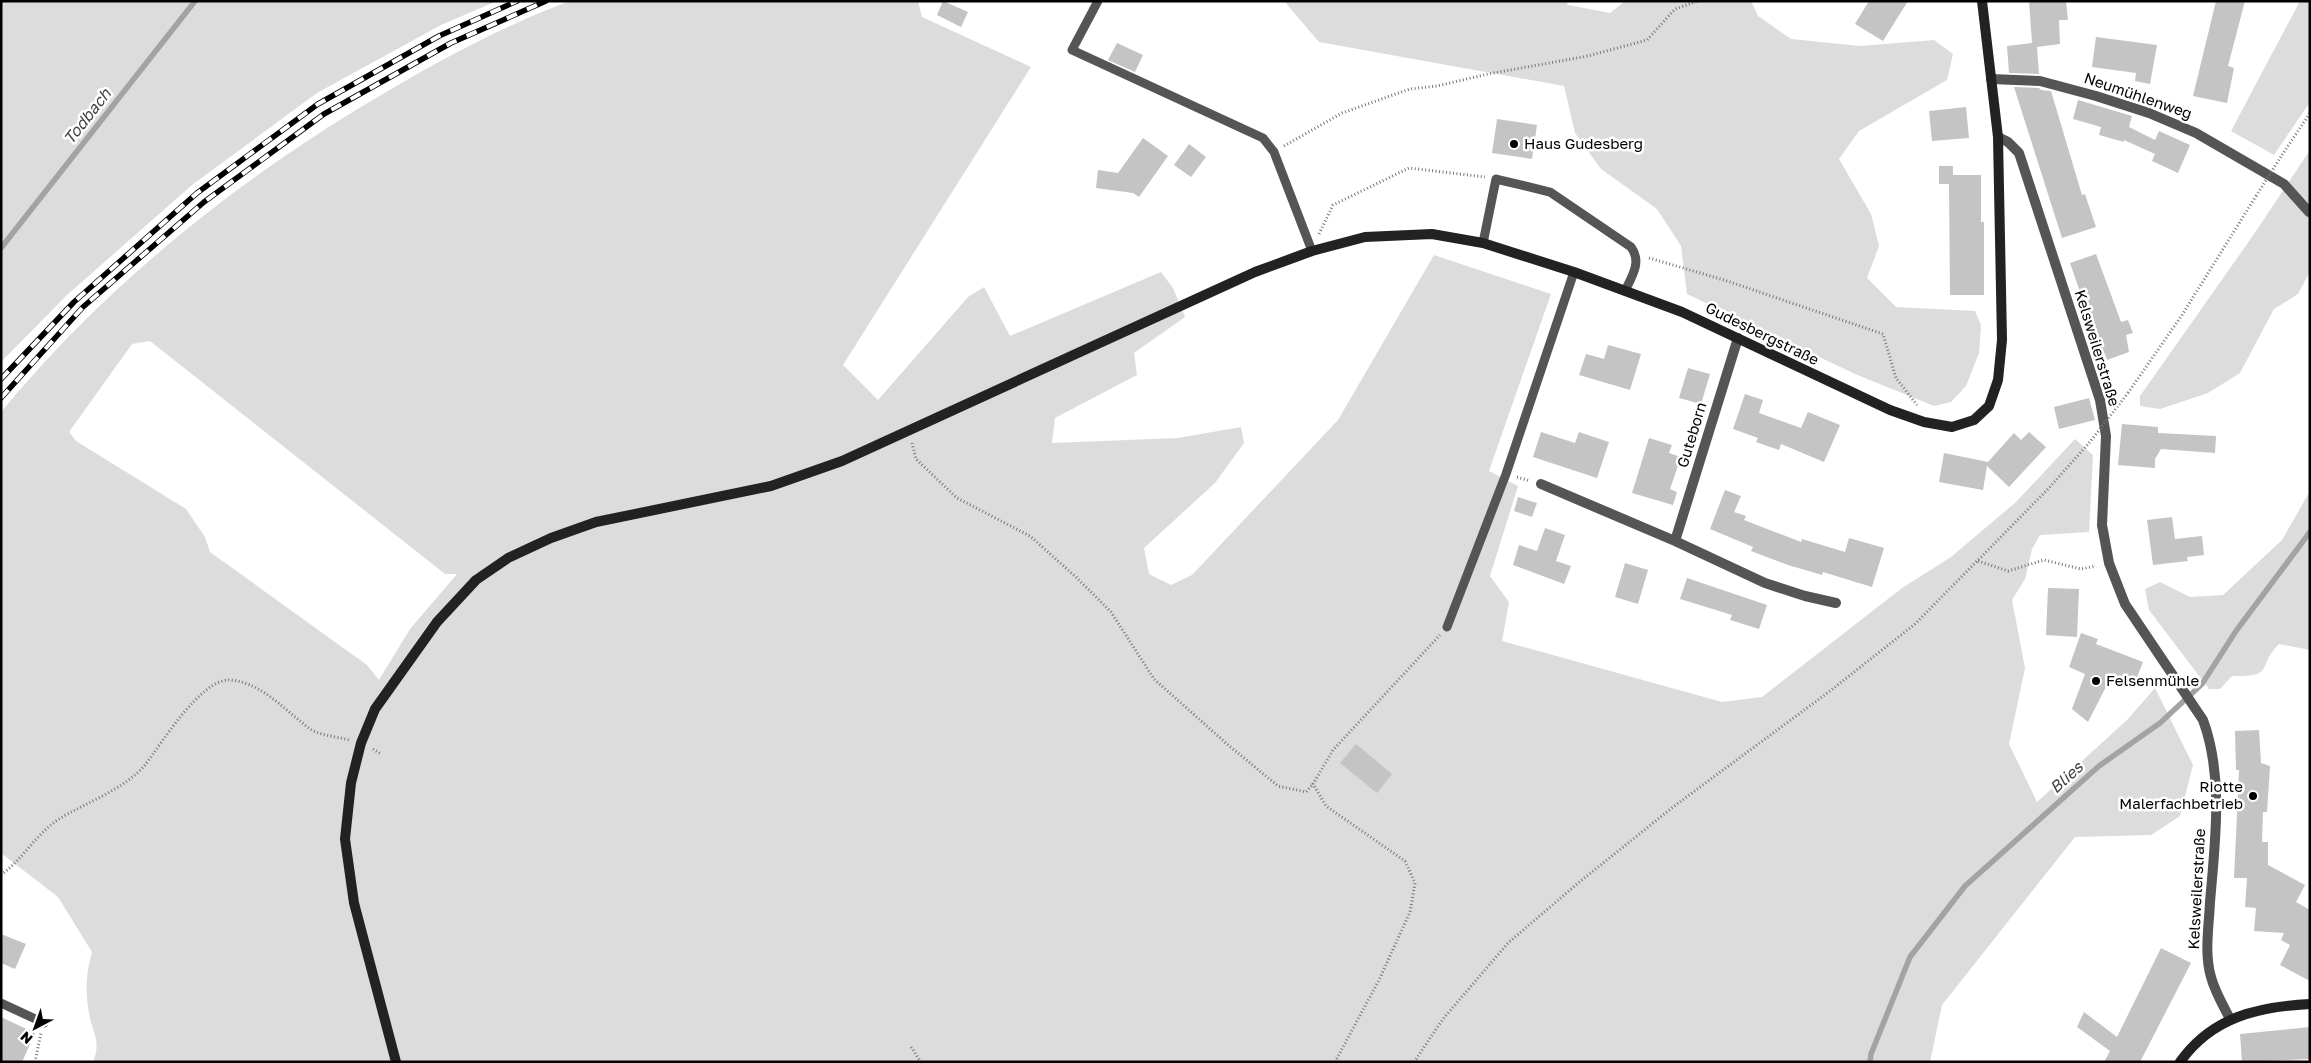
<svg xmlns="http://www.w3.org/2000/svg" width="2311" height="1063" font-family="'Golos Text',sans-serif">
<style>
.green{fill:#dcdcdc;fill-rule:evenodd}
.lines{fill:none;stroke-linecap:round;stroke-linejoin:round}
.stream{stroke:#a3a3a3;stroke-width:5.5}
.building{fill:#c4c4c4}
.path{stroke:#777;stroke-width:3;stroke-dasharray:1 2.5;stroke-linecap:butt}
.service{stroke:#555;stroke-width:9}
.minor{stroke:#555;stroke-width:10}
.secondary{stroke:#222;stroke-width:10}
.rail-casing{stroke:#000;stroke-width:5.5}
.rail{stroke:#fff;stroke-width:4;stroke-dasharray:11;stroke-linecap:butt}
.path-bridge{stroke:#777;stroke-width:3;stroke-dasharray:1 2.5;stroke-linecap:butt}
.poi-dot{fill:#000;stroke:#fff;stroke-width:2}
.labels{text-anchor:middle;stroke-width:5;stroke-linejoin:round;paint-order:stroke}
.street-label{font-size:15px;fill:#000;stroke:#fff}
.poi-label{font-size:15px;fill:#000;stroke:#fff;text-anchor:start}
.water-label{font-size:16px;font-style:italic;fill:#444;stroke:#fff}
</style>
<rect width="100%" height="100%" fill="#fff"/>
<path class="green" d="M1 1H497L441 25 317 93 192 185 67 295 1 362Z
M570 1H918L922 17 1031 67 843 365 878 400 968 297 984 287 1010 336 1161 272 1173 288 1185 317 1134 353 1137 375 1055 418 1052 443 1178 438 1241 427 1244 443 1215 483 1144 548 1149 574 1171 585 1192 575 1338 420 1434 255 1551 294 1489 471 1518 486 1490 576 1509 602 1502 641 1722 702 1762 697 1902 588 1951 557 2016 502 2075 439 2093 455 2089 532 2040 535 2032 549 2025 579 2012 600 2025 668 2009 744 2037 802 2127 720 2155 688 2193 765 2180 816 2151 835 2075 837 1942 1005 1930 1062H93C102 1040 92 1033 89 1013 85 989 86 975 92 952L58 897 1 853V412C110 280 246 173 393 88 449 55 508 24 570 1ZM150 341 445 574H457L410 629 379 680 367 665 210 552 205 537 186 509 76 441 69 432 132 344Z
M1284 1H1566L1568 5 1610 13 1625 1H1751L1758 16 1791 39 1860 46 1934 40 1953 54 1947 80 1859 131 1839 159 1871 214 1879 246 1867 278 1896 307 1975 311 1981 325 1979 353 1966 386 1951 402 1934 406 1855 374 1687 294 1681 246 1657 209 1601 169 1575 133 1564 86 1319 42Z
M2300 1H2310V102L2274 155 2231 131Z
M2310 150V271L2298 294 2274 309 2240 373 2208 393 2160 409 2140 406V396L2252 237Z
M2310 491V650L2279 644C2256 667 2276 677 2232 676L2220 689H2209L2149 610 2145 589 2160 582 2190 597 2223 595 2282 540Z"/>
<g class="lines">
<path class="stream" d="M1 248 195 1
M1870 1062 1871 1054 1910 957 1965 886 2099 766 2160 723 2202 684 2236 631 2310 532"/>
</g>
<path class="building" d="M943 1 968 12 961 27 937 15Z
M1869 1H1908L1883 41 1855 24Z
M2029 1H2066L2068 20H2059L2060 44 2037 47 2039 74 2009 73 2007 46 2032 43Z
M2216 1H2245L2228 66 2234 68 2227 103 2193 96Z
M2096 37 2157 45 2150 84 2135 81 2136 73 2092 67Z
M1117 43 1143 55 1135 72 1108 60Z
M2014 87 2039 88 2041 90 2051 91 2082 195 2085 194 2096 227 2062 238Z
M2078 100 2132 116 2129 127 2155 140 2159 131 2190 145 2178 173 2152 161 2155 154 2124 140V142L2099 135 2101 127 2073 119Z
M1966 107 1969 138 1932 141 1929 111Z
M1497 119 1537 125 1532 159 1492 153Z
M1143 138 1168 156 1139 197 1133 193 1096 188 1098 170 1118 173Z
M1189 144 1206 157 1191 177 1174 165Z
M1939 166H1953V175H1981V222H1984V295H1950L1949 184H1939Z
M2096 254 2121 322 2128 320 2133 333 2126 335 2129 352 2107 360 2104 352 2101 353 2070 263Z
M1608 345 1641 354 1630 390 1579 375 1586 354 1604 359Z
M1688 368 1710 374 1701 404 1679 398Z
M1745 394 1763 400 1759 413 1801 428 1808 412 1840 425 1824 462 1781 444 1779 450 1756 442 1758 438 1733 429Z
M2089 398 2095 420 2059 429 2054 407Z
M2122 424 2158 427V433L2216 436 2215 453 2161 449 2155 459V468L2118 465Z
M1541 432 1575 443 1579 432 1609 442 1597 478 1533 457Z
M2029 432 2046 447 2009 487 1987 466 1983 490 1939 482 1944 453 1988 462 2014 433 2021 440Z
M1649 438 1672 445 1669 453 1681 457 1670 489 1677 492 1673 505 1632 493Z
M1725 490 1741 496 1734 512 1746 516 1744 520 1801 542 1802 539 1845 552 1849 538 1884 548 1872 587 1823 572 1822 575 1788 565 1751 551 1753 547 1710 529Z
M1518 497 1537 503 1532 517 1514 511Z
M2172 517 2175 539 2202 536 2204 555 2187 557 2188 561 2153 565 2147 520Z
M1545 528 1565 535 1556 561 1571 566 1564 584 1513 565 1519 545 1537 551Z
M1625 563 1648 570 1638 604 1615 597Z
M1687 578 1767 605 1759 629 1730 620 1732 615 1680 599Z
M2048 588 2079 589 2077 637 2046 635Z
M2081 633 2098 639 2096 644 2143 662 2134 685 2111 677 2088 722 2072 709 2085 674 2069 667Z
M2259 730 2261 763 2270 766 2267 812H2263L2262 842H2268V865L2305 885 2296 902 2310 910V981L2280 965 2290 945 2281 940 2284 933 2254 931 2256 908 2245 907 2247 878H2234L2239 770H2236L2235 731Z
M1356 744 1392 774 1377 793 1340 763Z
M1 934 26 944 15 969 1 963Z
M2161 948 2191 963 2140 1062H2104L2110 1051 2077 1027 2084 1012 2117 1037Z
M1 1017 35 1033 22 1062H1Z
M2310 1027V1059L2242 1062 2240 1034Z"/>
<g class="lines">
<path class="path" d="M1284 146 1342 113 1410 89 1437 86 1488 74 1588 56 1647 40 1675 9 1698 1
M2282 155 2310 113
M1319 234 1333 205 1409 168 1485 177
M1649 258 1724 280 1883 334 1896 378 1917 405
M2128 393 2182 315 2256 196
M912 443 916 459 957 498 1030 536 1076 577 1111 612 1154 679 1227 744 1278 786 1306 792 1313 784
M1517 477 1530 481
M1978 561 2008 571 2044 560 2081 569 2096 566
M373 749 381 754
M1 875C23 859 36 834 59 819 85 803 125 789 145 765 162 743 200 680 229 680 257 681 280 705 300 721 305 725 310 730 316 732 326 736 338 737 349 740
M911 1047 921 1062
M35 1062 41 1033
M1335 1062 1379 980 1410 912 1415 883 1405 861 1326 806 1313 784 1333 750 1440 635
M1414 1062 1443 1019 1508 943 1577 884 1673 807 1830 691 1915 624 2049 488 2089 443"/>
<path class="service" d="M1098 1 1072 50 1263 138 1274 152 1312 251
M1483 243 1496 179 1550 192 1631 247C1642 262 1632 276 1625 291
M1447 627 1506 474 1574 272
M1 1003 44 1023"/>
<path class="minor" d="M1991 79 2040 81 2096 96 2149 113 2196 133 2284 184 2309 212
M1998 137 2008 142 2019 153 2100 400 2106 436 2102 525 2109 563 2125 604 2203 720C2224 777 2215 842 2210 902 2209 926 2204 953 2211 977 2215 992 2223 1005 2230 1019
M1541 484 1675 541 1765 583 1805 596 1836 603
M1675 541 1738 338"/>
<path class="secondary" d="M396 1062 354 903 345 839 351 783 361 743 375 709 437 622 476 580 508 558 551 538 596 522 771 486 842 461 1255 272 1312 251 1365 237 1432 234 1483 243 1574 272 1682 312 1890 410 1924 422 1952 427 1974 420 1989 406 1998 380 2002 340 1998 137 1982 1
M2180 1062C2212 1017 2257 1007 2310 1004"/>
<g class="rail-casing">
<path id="rail" d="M1 379 74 302 197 193 318 104 439 36 517 1
M1 398 83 307 204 202 324 114 451 43 546 1"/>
</g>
<use href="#rail" class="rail"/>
<path class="path-bridge" d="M2256 196 2282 155
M2089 443 2128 393"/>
</g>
<g class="poi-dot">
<circle cx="1514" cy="144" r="5"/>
<circle cx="2096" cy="681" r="5"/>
<circle cx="2253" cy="796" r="5"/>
</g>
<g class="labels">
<g class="street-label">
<text transform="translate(2138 96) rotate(19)" y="5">Neumühlenweg</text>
<text transform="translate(1762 334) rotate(26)" y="5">Gudesbergstraße</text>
<text transform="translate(2097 348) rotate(73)" y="5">Kelsweilerstraße</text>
<text transform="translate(1692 435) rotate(-73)" y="5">Guteborn</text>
<text transform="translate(2197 889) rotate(-87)" y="5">Kelsweilerstraße</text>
</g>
<g class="poi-label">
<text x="1524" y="149">Haus Gudesberg</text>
<text x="2106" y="686">Felsenmühle</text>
<text x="2243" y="792" text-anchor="end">Riotte<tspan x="2243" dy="17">Malerfachbetrieb</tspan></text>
</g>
<g class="water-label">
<text transform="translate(87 116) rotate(-52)" y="6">Todbach</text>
<text transform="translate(2066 777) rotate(-42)" y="6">Blies</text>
</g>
</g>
<rect width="2311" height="1063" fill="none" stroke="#000000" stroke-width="5"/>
<g transform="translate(35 1028) rotate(221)" stroke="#ffffff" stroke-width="4" paint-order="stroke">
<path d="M0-4L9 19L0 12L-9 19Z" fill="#000000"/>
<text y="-8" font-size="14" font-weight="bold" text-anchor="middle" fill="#000000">N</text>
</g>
</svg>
